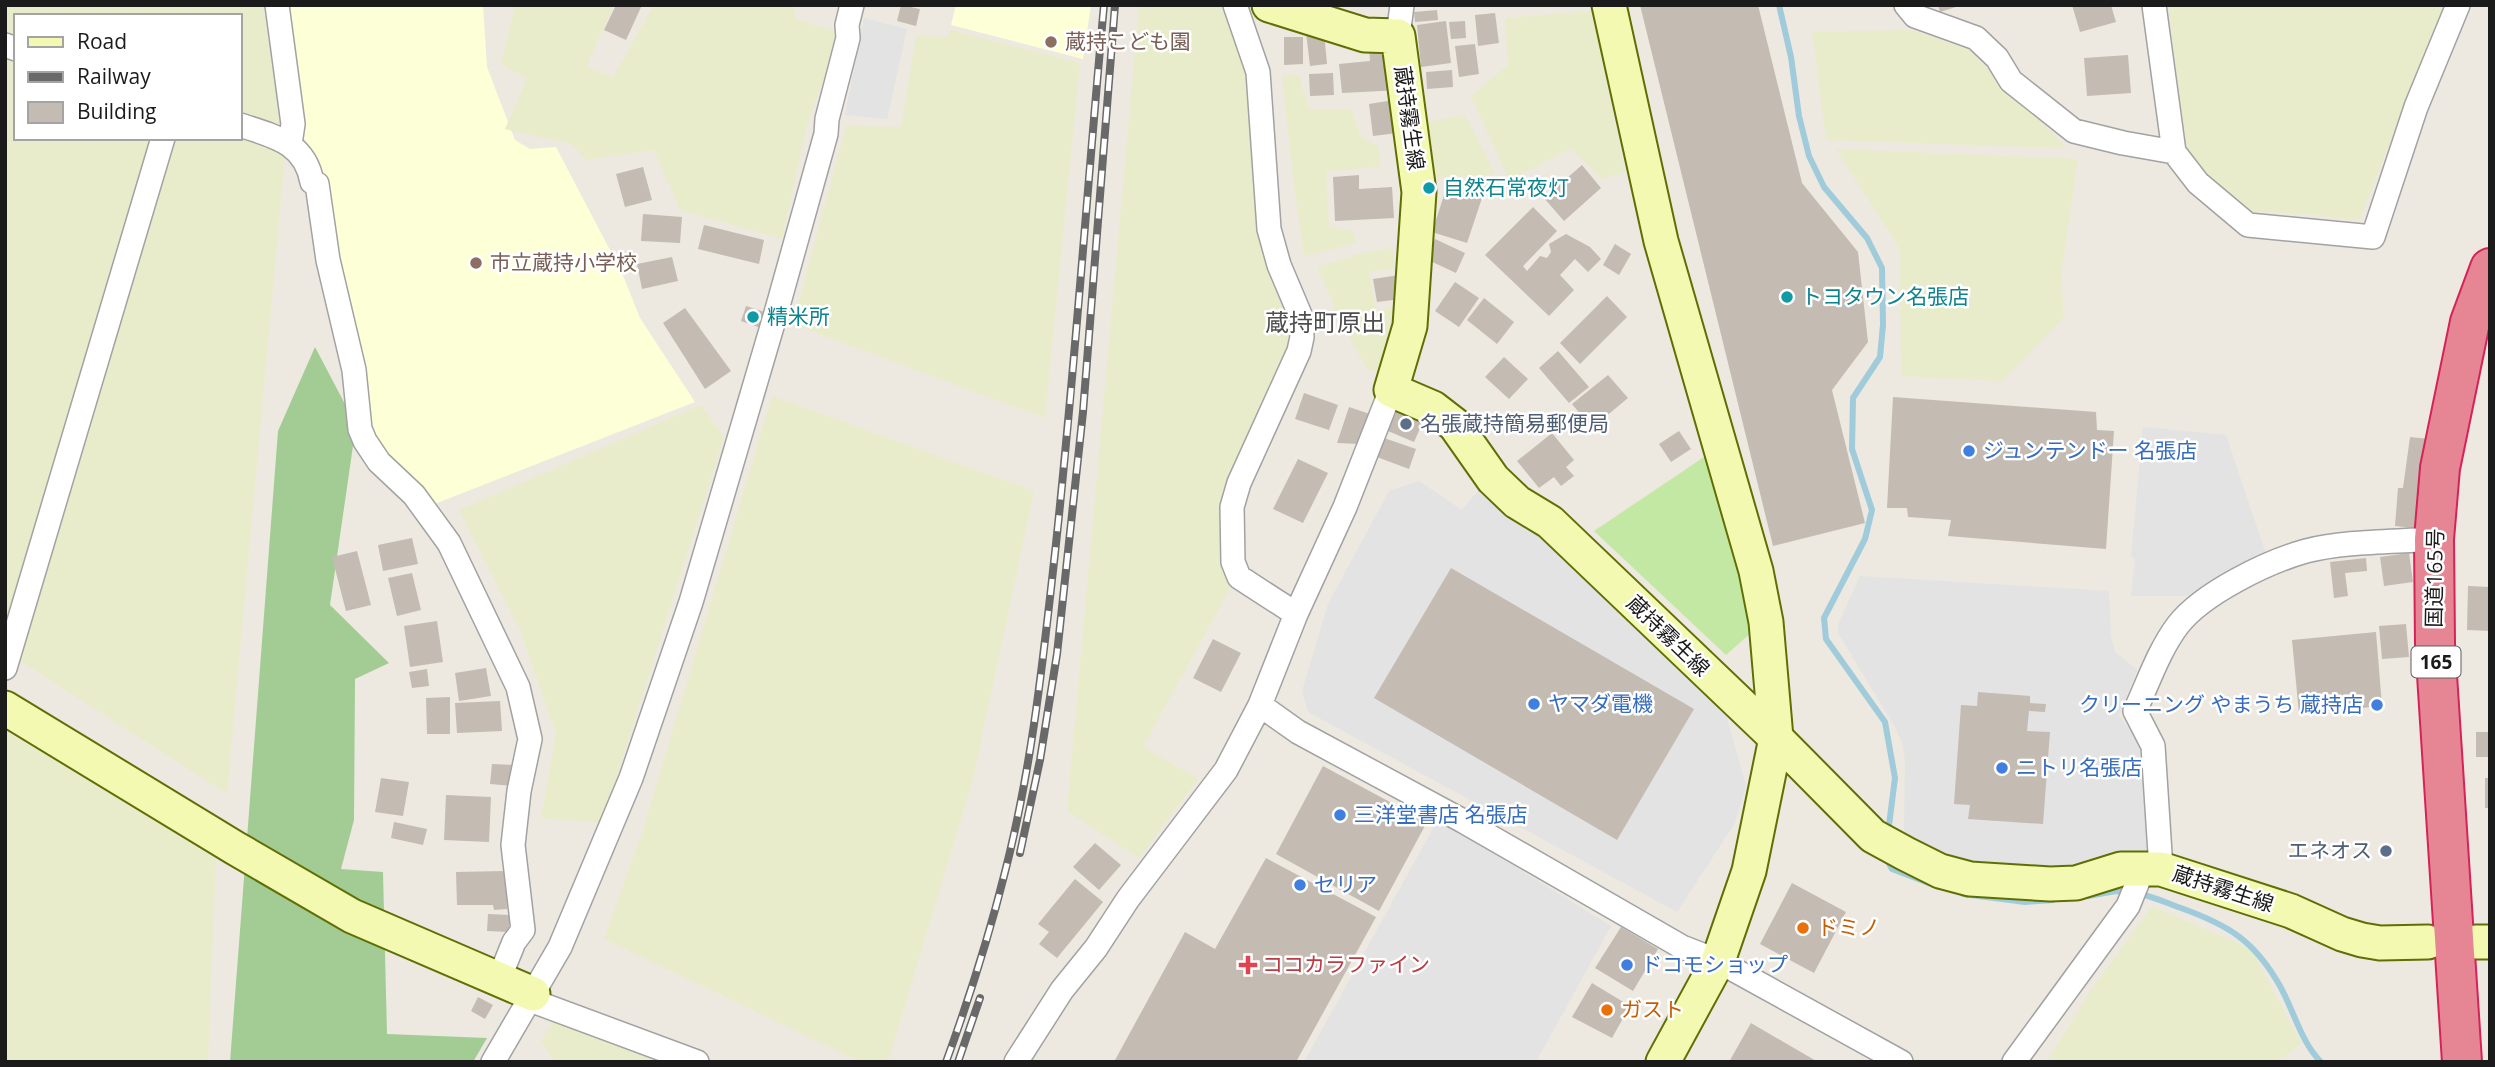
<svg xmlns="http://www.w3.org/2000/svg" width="2495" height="1067" font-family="'Open Sans','Noto Sans JP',sans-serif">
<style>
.education{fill:#fdffd6}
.farmland{fill:#e8ecca;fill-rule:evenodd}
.grass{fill:#c3e8a4}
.forest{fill:#a2cc94}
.parking{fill:#e3e3e3;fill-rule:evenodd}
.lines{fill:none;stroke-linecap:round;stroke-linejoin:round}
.stream{stroke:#9fcbdb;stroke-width:6}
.building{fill:#c4bbb3}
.street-casing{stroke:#a2a2a2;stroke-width:26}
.secondary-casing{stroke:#5f6f04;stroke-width:37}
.highway-casing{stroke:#d52358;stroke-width:42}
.street{stroke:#fff;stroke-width:23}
.secondary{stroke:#f3f9b1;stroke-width:33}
.highway{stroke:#e68694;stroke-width:38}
.rail-casing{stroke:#696969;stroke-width:8}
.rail{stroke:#fff;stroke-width:5;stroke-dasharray:16;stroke-linecap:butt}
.education-dot{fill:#8d6e63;stroke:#fff;stroke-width:2.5}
.culture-dot{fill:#0f9aa8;stroke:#fff;stroke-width:2.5}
.service-dot{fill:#5c6f8a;stroke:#fff;stroke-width:2.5}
.shop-dot{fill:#3f7fe0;stroke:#fff;stroke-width:2.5}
.food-dot{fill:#e8710a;stroke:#fff;stroke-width:2.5}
.health-dot{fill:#e0444e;stroke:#fff;stroke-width:2.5}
.labels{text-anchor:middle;stroke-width:5;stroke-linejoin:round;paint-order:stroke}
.shield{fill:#fff;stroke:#5f5f5f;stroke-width:2}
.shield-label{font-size:19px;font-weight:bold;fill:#1b1b1b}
.education-label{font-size:21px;fill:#785e54;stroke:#fff;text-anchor:start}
.street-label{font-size:21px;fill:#1b1b1b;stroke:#fff}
.culture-label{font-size:21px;fill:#0d838f;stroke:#fff;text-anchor:start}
.service-label{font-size:21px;fill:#4e5e75;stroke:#fff;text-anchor:start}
.shop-label{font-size:21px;fill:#366cbe;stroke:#fff;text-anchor:start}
.food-label{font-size:21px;fill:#c56008;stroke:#fff;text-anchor:start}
.health-label{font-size:21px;fill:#be3a42;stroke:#fff;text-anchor:start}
.quarter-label{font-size:24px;fill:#4e4e4e;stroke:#fff}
</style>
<rect width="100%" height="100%" fill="#ede9e0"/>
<path class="education" d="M283 5H483L487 67 515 140 530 149 556 147 622 273 640 318 695 402 432 505 369 433 324 183 318 160 299 131Z
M956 5H1091L1083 59 951 25Z"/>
<path class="farmland" d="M5 5H263L285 155 227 794 5 651ZM16 16H240V138H16Z
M515 5H614L586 67 613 77 654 5H794L795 19 841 33 807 124 782 239 680 210 654 150 586 160 571 144 505 129 527 79 501 64Z
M1139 5H1225L1245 51 1296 321 1294 344 1227 495 1233 583 1143 747 1198 779 1139 858 1067 811Z
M2168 5H2444L2359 221 2310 214 2246 211 2189 155 2183 123Z
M1592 11 1625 171 1602 179 1571 149 1509 180 1471 96 1508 65 1505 18Z
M950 30 1080 63 1045 418 793 324 846 126 901 127 916 36 948 37Z
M1911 30 1970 50 2067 148 1826 140 1812 32Z
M1282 75H1298L1310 110H1351L1361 137 1379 147 1380 167 1326 171 1329 227 1353 231 1356 243 1304 256 1293 178Z
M1465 115 1495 174 1433 179 1426 122Z
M1836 149 2078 159 2061 276 2064 318 2002 381 1901 376 1900 249Z
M1392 248 1394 268 1369 272 1376 311 1403 305 1389 375 1366 368 1341 322 1317 267 1362 253Z
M772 396 1034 491 973 779 888 1062H861L604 939 643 830Z
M701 405 724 437 602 823 541 818 556 733 520 630 459 510Z
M5 726 216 859 208 1062H5Z
M2152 906 2251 949 2301 1043 2276 1062H2047L2089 993Z
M556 1017 658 1062H555L541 1041Z"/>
<path class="grass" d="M1710 453 1753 631 1726 655 1594 531Z"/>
<path class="forest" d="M315 347 356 425 330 605 389 663 355 679 354 820 341 869 383 872 387 1034 487 1038 473 1062H230L278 431Z"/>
<path class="parking" d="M864 18 907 29 887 119 845 115Z
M2143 427 2226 435 2266 554 2194 596H2131L2135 559 2131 556Z
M1488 479 1544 528 1565 560 1647 636 1658 639 1727 718 1746 786 1735 823 1677 912 1308 712 1302 691 1328 604 1389 491 1419 481 1462 510ZM1451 568 1617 840 1375 698Z
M1860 576 2109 591 2111 636 2115 652 2137 670 2119 715 2139 744 2149 857 2076 870H1997L1932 852 1904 833 1905 760 1902 742 1895 727 1838 633V624Z
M1438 819 1611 926 1536 1062H1304Z"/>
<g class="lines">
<path class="stream" d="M1779 5 1791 57 1799 116 1809 156 1824 187 1867 238 1882 268 1883 325 1880 357 1853 398 1852 449 1872 510 1865 539 1824 618 1826 639 1885 722 1895 778 1888 833
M1886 858 1892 869 1939 887
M1963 894 2025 902 2053 900
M2140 894C2154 897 2167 903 2181 908 2228 925 2254 940 2280 986 2294 1011 2301 1042 2321 1062
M2088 896 2116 891 2129 893"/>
</g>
<path class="building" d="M616 5H642L626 40 604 30Z
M901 5 920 9 916 26 897 21Z
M1640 5H1758L1802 183 1858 252 1868 342 1832 390 1865 523 1773 546Z
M1938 5H1959V6L1940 12Z
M2072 5H2111L2116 22 2080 32Z
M1437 10 1438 20 1415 22 1414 12Z
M1495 13 1499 43 1478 46 1475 15Z
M1446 21 1451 63 1421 67 1417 25Z
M1465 21 1466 38 1451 39 1449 22Z
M1323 22 1327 64 1310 66 1305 24Z
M1284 37H1303V64L1284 65Z
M1395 42 1401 90 1342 93 1339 64 1370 61 1369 43Z
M1475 44 1479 74 1459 77 1455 46Z
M2128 55 2131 93 2087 96 2084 58Z
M1452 70 1453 87 1427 89 1426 72Z
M1333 73 1334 95 1310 96 1309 74Z
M1400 99 1405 132 1373 136 1369 104Z
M1582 165 1601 188 1564 221 1544 198Z
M643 167 652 200 625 207 616 174Z
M1359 175V189L1392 187 1394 218 1335 221 1333 177Z
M1447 186 1482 198 1467 243 1432 232Z
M1533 207 1557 231 1523 266 1527 271 1540 256 1547 258 1551 252 1549 244 1566 234 1590 247 1601 259 1588 272 1575 259 1560 275 1574 290 1549 316 1485 255Z
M643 214 682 217 680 243 641 241Z
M704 225 764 240 759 264 698 249Z
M1435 239 1465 253 1456 273 1426 259Z
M1615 244 1631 254 1619 275 1603 265Z
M672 257 678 281 642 289 637 264Z
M1406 274 1409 298 1377 302 1373 279Z
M1455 282 1479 298 1459 327 1435 311Z
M1607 296 1627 317 1580 364 1560 343Z
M1484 298 1514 322 1497 344 1467 320Z
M746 306 765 312 761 328 741 321Z
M685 308 731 371 705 389 663 323Z
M1558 351 1589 387 1569 403 1539 368Z
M1504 357 1528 379 1509 399 1485 377Z
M1608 375 1628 398 1592 428 1572 404Z
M1304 393 1338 405 1329 430 1295 419Z
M1893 397 2096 412 2097 430 2114 431 2106 549 1948 536 1951 520 1908 517 1907 508H1887Z
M1399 406 1425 417 1414 442 1388 431Z
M1349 407 1370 414 1359 444 1337 443Z
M1679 431 1691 449 1671 462 1659 444Z
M1552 433 1574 460 1566 467 1574 476 1561 486 1554 477 1539 488 1517 461Z
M2410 437 2430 439 2422 529 2395 526 2398 488H2403Z
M1384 438 1416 449 1409 469 1377 457Z
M1298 459 1328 473 1303 523 1273 509Z
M412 538 418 564 383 571 378 545Z
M357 551 371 605 346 611 332 557Z
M2409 553 2413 582 2384 586 2380 557Z
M2366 558 2367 571 2345 573 2348 596 2334 598 2330 562Z
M1451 568 1694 709 1617 840 1374 698Z
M412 573 421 610 397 616 388 578Z
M2468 586 2490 587V631L2467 630Z
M437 621 443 662 410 667 404 626Z
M2406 624 2409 657 2382 659 2379 626Z
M2376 632 2382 706 2299 714 2292 640Z
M1213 639 1241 653 1221 692 1193 678Z
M486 668 491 696 459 701 455 673Z
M427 669 429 686 412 688 409 672Z
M1978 692 2030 696V703L2046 704 2045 712 2029 711 2027 731 2050 732 2043 824 1968 819 1970 805 1954 804 1961 705 1977 706Z
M450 697V734H427L426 698Z
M500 701 502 731 457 733 455 703Z
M2476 732H2490V757H2476Z
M492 764 514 765 513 786 490 784Z
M1323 766 1427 822 1379 911 1276 854Z
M381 778 409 782 403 816 375 812Z
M2485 778H2490V808H2485Z
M446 795 491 797 489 842 444 840Z
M394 822 427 829 423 845 391 838Z
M1095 843 1121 865 1099 890 1073 867Z
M1266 858 1376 917 1296 1062H1114L1185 932 1215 949Z
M506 871 507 909 494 910 493 905H457L456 872Z
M1075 879 1103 902 1057 958 1039 944 1049 932 1038 924Z
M1792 883 1846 912 1814 973 1760 944Z
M488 914 510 915 509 932 487 931Z
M1621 927 1658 949 1633 991 1595 968Z
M1592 983 1630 1006 1612 1038 1572 1017Z
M478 997 493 1005 485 1019 471 1011Z
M1751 1023 1818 1062H1729Z"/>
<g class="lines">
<g class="street-casing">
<path id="street" d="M277 5 293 124 290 144
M1235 5 1258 72 1269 229 1279 265 1301 317 1302 337 1299 351 1239 483 1232 507 1233 562 1239 577 1296 614
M1906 5 1915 16 1976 38 1997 58 2011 81 2074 131 2123 143 2174 152
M2154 5 2174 152 2198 183 2248 225 2373 237 2416 107 2458 5
M1398 36 1402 5
M5 45 16 49
M240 125C273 136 305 142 312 182L317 184 328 260 354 370 360 429 365 441 379 462 414 495 449 543 518 687 530 739 519 791 513 845 523 930 514 942 499 979
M5 668 163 138
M1260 705 1298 732 1463 821 1682 947 1718 961 1901 1062
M2161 869 2153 746 2135 711C2148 683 2159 650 2178 625 2203 593 2267 562 2306 551 2344 541 2394 542 2434 539
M530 1000 697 1062
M493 1062 560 947 631 778 691 602 776 313 826 134 827 119 848 38 847 25 852 5
M1016 1062 1062 990 1096 948 1128 899 1226 770 1260 705 1296 614 1345 507 1391 390
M2014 1062 2128 906 2143 869"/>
</g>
<g class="secondary-casing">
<path id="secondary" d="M1269 5 1365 35 1398 36 1419 192 1410 326 1391 390 1433 408 1455 425 1493 479 1517 502 1550 522 1776 738 1873 836 1906 854 1940 871 1970 879 2050 884 2076 883 2121 869H2161L2291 911 2342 934 2362 940 2380 943 2428 942
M1609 5 1661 241 1756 571 1766 622 1776 738 1749 871 1718 961 1663 1062
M5 708 235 848 352 916 533 994
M2476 942H2490"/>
</g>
<g class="highway-casing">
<path id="highway" d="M2462 1062 2435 644 2434 539 2440 468 2470 322 2490 268"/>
</g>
<use href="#street" class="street"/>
<use href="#secondary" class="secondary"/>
<use href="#highway" class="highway"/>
<g class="rail-casing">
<path id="rail" d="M1020 853 1040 760 1057 654 1083 412 1115 5
M946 1062C969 999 989 936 1005 872 1032 767 1043 660 1055 553 1075 370 1087 188 1104 5
M958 1062 980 998"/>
</g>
<use href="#rail" class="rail"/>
</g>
<g class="education-dot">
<circle cx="1051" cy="42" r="7"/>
<circle cx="476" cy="263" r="7"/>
</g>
<g class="culture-dot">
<circle cx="1429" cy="188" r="7"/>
<circle cx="1787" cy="297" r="7"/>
<circle cx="753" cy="317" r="7"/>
</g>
<g class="service-dot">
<circle cx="1406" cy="424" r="7"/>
<circle cx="2386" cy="851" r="7"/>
</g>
<g class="shop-dot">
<circle cx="1969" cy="451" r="7"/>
<circle cx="1534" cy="704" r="7"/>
<circle cx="2377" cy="705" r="7"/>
<circle cx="2002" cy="768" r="7"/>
<circle cx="1340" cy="815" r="7"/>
<circle cx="1300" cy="885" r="7"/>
<circle cx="1627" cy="965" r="7"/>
</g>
<g class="food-dot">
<circle cx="1803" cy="928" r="7"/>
<circle cx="1607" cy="1010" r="7"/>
</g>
<path class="health-dot" d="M1244.5 954.5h7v7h7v7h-7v7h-7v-7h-7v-7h7z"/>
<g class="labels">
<rect class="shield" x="2411.5" y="646.5" width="49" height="31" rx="5"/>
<g class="shield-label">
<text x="2436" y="669">165</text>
</g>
<g class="education-label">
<text x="1065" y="49">蔵持こども園</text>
<text x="490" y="270">市立蔵持小学校</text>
</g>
<g class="street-label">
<text transform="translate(1409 118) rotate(82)" y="7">蔵持霧生線</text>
<text transform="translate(2435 578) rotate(-89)" y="7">国道165号</text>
<text transform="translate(1668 636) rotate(44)" y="7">蔵持霧生線</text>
<text transform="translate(2223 889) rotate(18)" y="7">蔵持霧生線</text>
</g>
<g class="culture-label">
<text x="1443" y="195">自然石常夜灯</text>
<text x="1801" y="304">トヨタウン名張店</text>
<text x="767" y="324">精米所</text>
</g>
<g class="service-label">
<text x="1420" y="431">名張蔵持簡易郵便局</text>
<text x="2372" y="858" text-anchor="end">エネオス</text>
</g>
<g class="shop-label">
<text x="1983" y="458">ジュンテンドー 名張店</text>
<text x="1548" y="711">ヤマダ電機</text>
<text x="2363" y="712" text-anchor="end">クリーニング やまうち 蔵持店</text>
<text x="2016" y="775">ニトリ名張店</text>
<text x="1354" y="822">三洋堂書店 名張店</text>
<text x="1314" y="892">セリア</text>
<text x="1641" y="972">ドコモショップ</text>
</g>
<g class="food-label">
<text x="1817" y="935">ドミノ</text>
<text x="1621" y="1017">ガスト</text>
</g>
<g class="health-label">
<text x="1262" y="972">ココカラファイン</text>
</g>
<g class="quarter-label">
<text x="1325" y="331">蔵持町原出</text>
</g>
</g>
<rect width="2495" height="1067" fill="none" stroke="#1b1b1b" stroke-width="14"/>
<rect x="14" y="14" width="228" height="126" fill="#ffffff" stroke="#a4a4a4" stroke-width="2"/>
<rect x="28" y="37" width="35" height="10" fill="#f3f9b1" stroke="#a4a4a4" stroke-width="2"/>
<text x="77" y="49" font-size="21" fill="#1b1b1b">Road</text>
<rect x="28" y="72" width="35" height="10" fill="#696969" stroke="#a4a4a4" stroke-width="2"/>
<text x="77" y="84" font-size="21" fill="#1b1b1b">Railway</text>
<rect x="28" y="102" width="35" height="21" fill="#c4bbb3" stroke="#a4a4a4" stroke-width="2"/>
<text x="77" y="119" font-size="21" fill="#1b1b1b">Building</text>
</svg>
